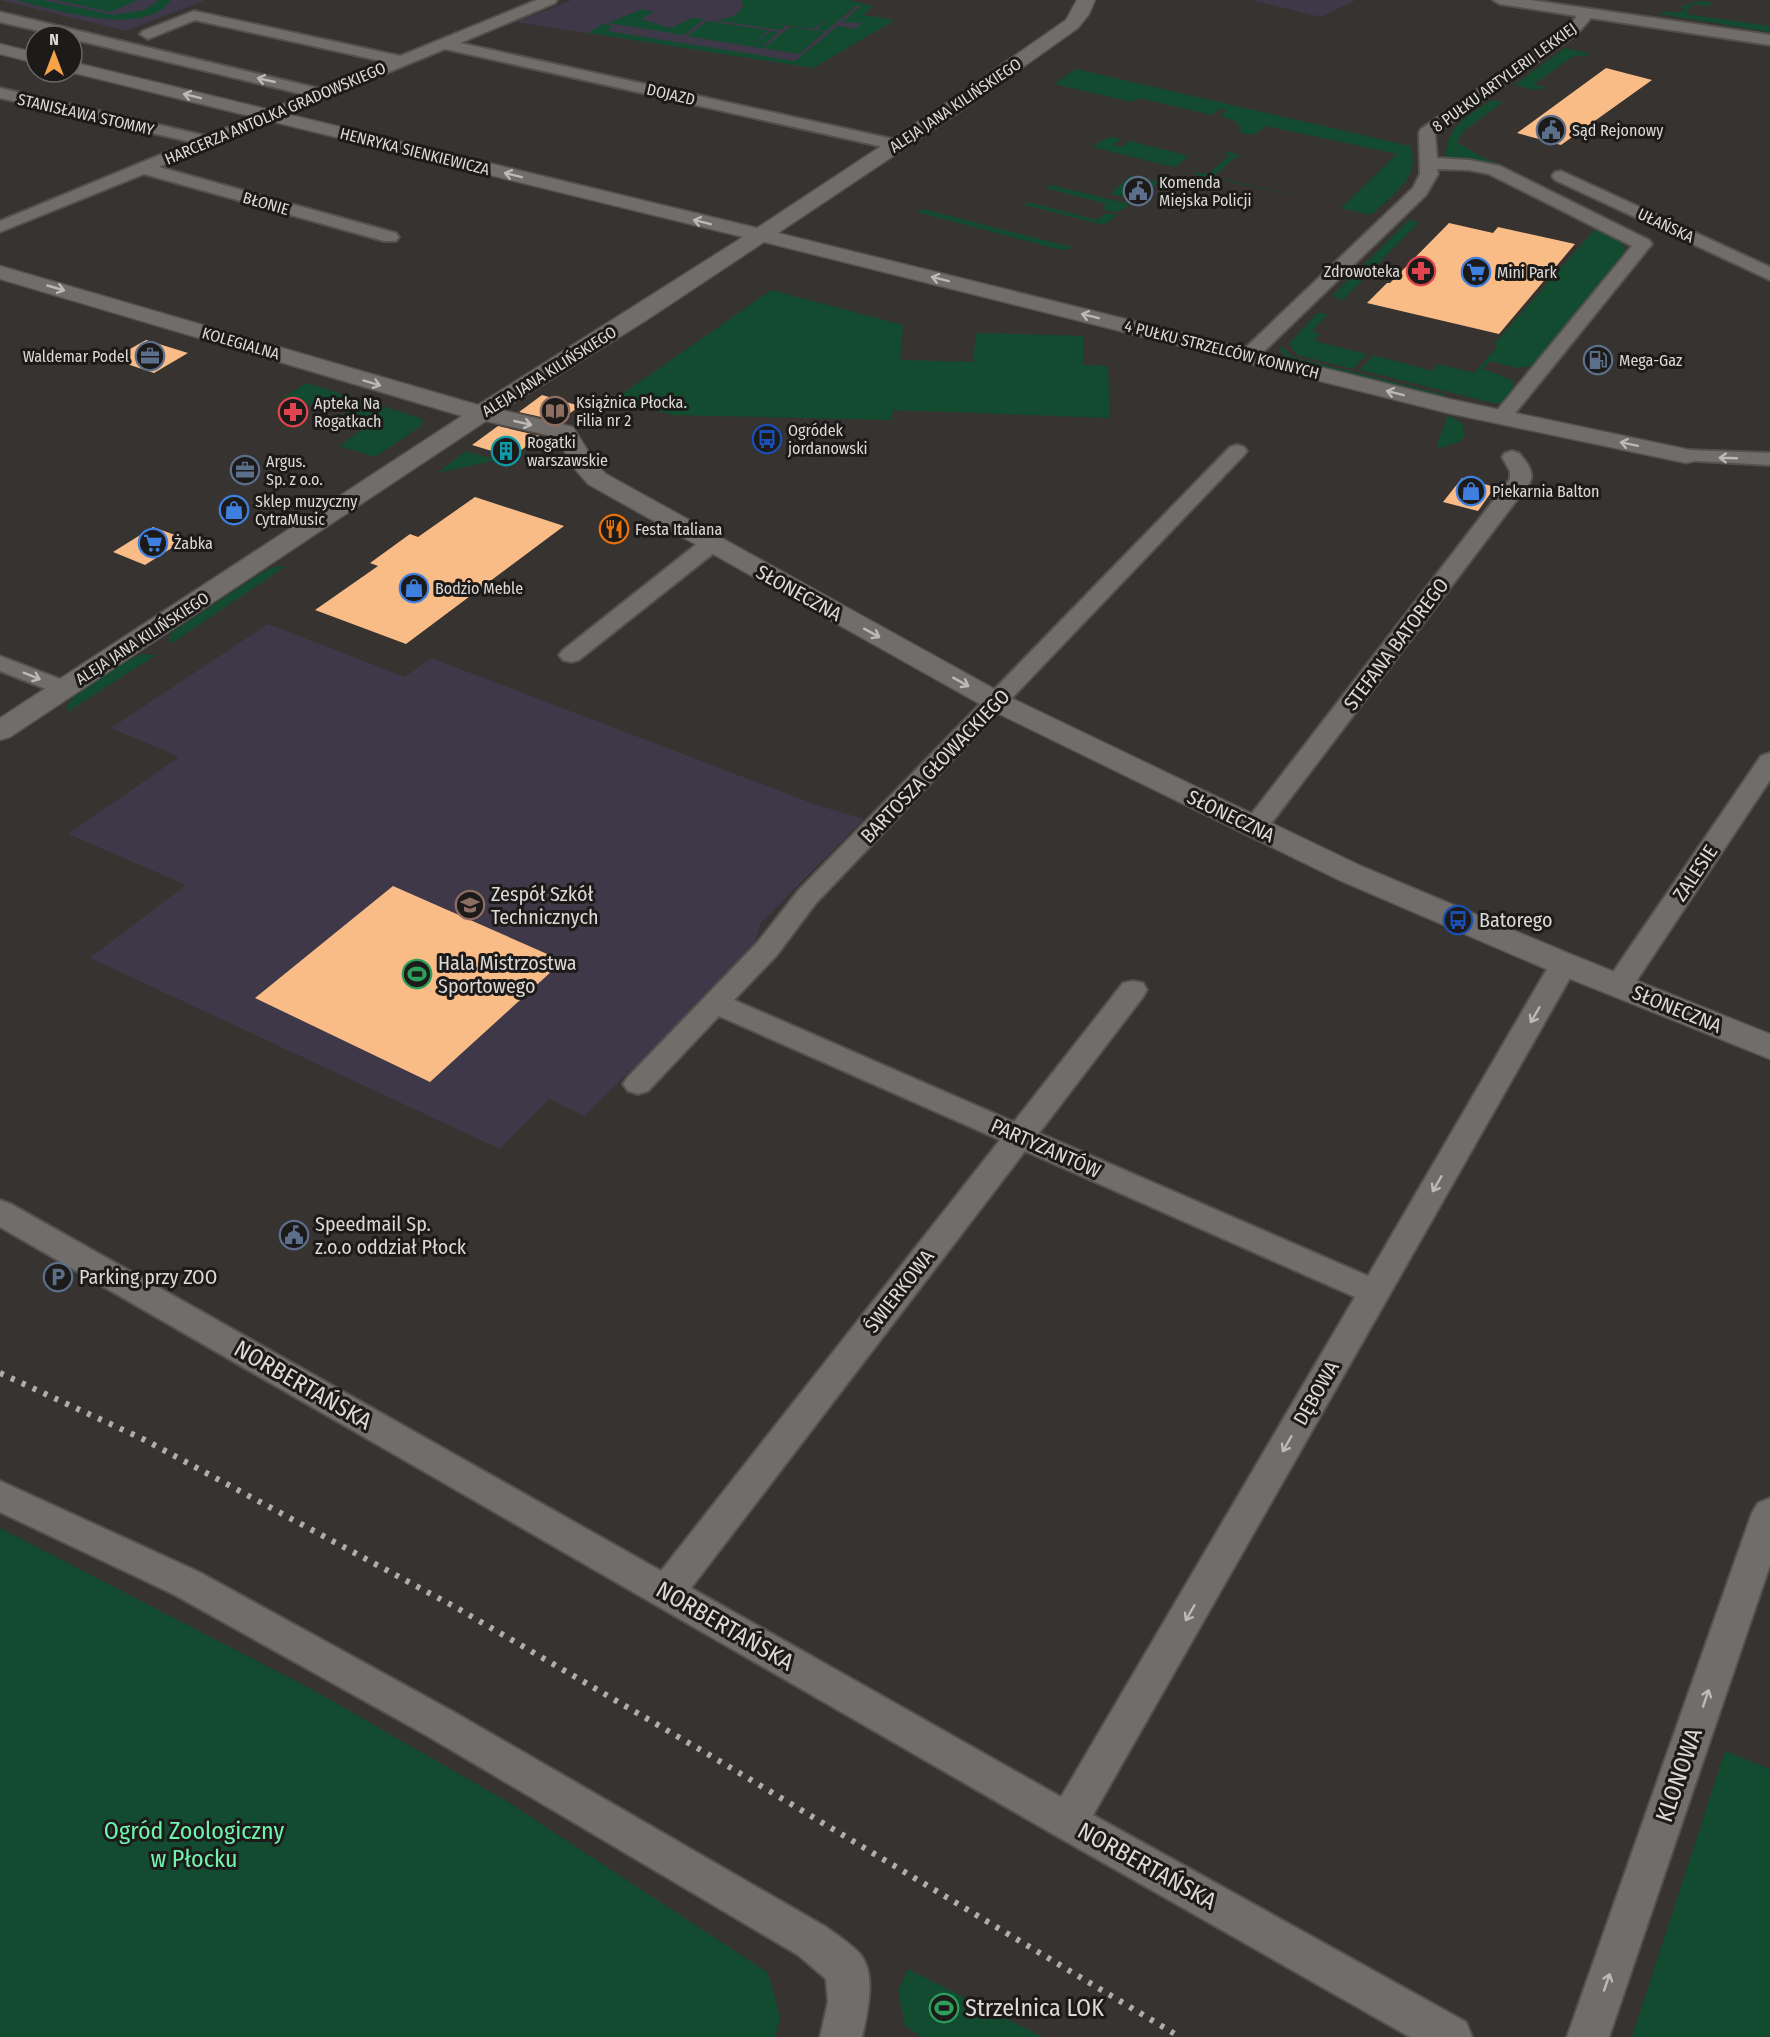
<svg xmlns="http://www.w3.org/2000/svg" width="1770" height="2037" font-family="'Fira Sans Condensed',sans-serif">
<style>
.education{fill:#3f3848}
.green{fill:#124b2f}
.building{fill:#fabc87}
.lines{fill:none;stroke-linecap:round;stroke-linejoin:round}
.street-casing{stroke:#53504e;stroke-width:4}
.secondary-casing{stroke:#53504e;stroke-width:3}
.street{fill:#716d6a;fill-rule:evenodd}
.secondary{fill:#716d6a;fill-rule:evenodd}
.rail{stroke:#b0aeac;stroke-width:6;stroke-dasharray:4 8;stroke-linecap:butt}
.oneway{stroke:#bcb9b7}
.labels{text-anchor:middle;stroke-width:6;stroke-linejoin:round;paint-order:stroke}
.far-street-label{font-size:16px;fill:#dcdad8;stroke:#1d1b1a}
.far-poi-label{font-size:16px;fill:#dcdad8;stroke:#1d1b1a;text-anchor:start}
.street-label{font-size:20px;fill:#dcdad8;stroke:#1d1b1a}
.poi-label{font-size:20px;fill:#dcdad8;stroke:#1d1b1a;text-anchor:start}
.near-street-label{font-size:24px;fill:#dcdad8;stroke:#1d1b1a}
.near-park-label{font-size:24px;fill:#6ff3ad;stroke:#1d1b1a}
.near-poi-label{font-size:24px;fill:#dcdad8;stroke:#1d1b1a;text-anchor:start}
</style>
<rect width="100%" height="100%" fill="#363331"/>
<path class="education" d="M0 0H205L126 31Z
M572 0H848L873 6 863 15 895 20 813 68 516 22Z
M1251 0H1356L1321 17Z
M268 624 405 677 431 658 814 804 864 819 760 924 753 951 584 1116 549 1099 500 1149 90 958 186 885 68 834 179 757 111 728Z"/>
<path class="green" d="M16 0H42L113 15 145 10 159 0H171C144 39 53 9 16 0Z
M57 0H138L110 12Z
M741 0H848L873 6 863 15 895 20 813 68 588 33 603 24 612 26 607 31 795 61 838 26 855 29 863 23 842 22 861 6 857 5 826 31 816 30 831 16 813 29 752 21 785 26 780 30 714 20C725 19 737 17 743 7Z
M1697 1 1712 2 1709 6 1692 4 1686 14 1770 26V32L1659 14 1667 11 1675 13 1686 10 1680 7Z
M642 9 654 12 641 19 670 28 693 18 704 19 684 35 608 23Z
M707 21 768 30 752 44 771 31 779 32 763 46 765 47 790 27 825 32 799 54 687 36Z
M1565 48 1587 53 1588 57 1575 55 1534 84 1547 88 1534 90 1514 85Z
M1076 69 1410 146C1422 178 1392 195 1371 215L1341 208 1397 154 1266 126 1254 135 1239 132 1241 128 1233 120 1220 116 1227 110 1220 109 1212 115 1139 98 1132 102 1054 84Z
M1491 100 1503 102 1464 131 1457 142 1480 156 1544 185 1534 186 1446 157C1446 126 1468 116 1491 100Z
M1113 137 1121 139 1114 145 1121 147 1129 141 1182 154 1188 157 1177 166 1173 167 1093 147 1104 139Z
M1227 151 1246 157 1237 156 1213 177 1307 198 1193 174 1195 172 1208 174 1230 155 1223 153Z
M1131 175 1159 182 1137 199 1110 194Z
M1051 185 1125 203 1129 205C1119 214 1114 212 1102 209L1107 204 1046 188Z
M1028 202 1097 220 1106 213 1117 215 1105 224H1100L1024 205Z
M922 209 1075 248 1061 250 917 212Z
M1409 220 1419 222 1343 300 1332 296Z
M1597 227 1618 239 1625 248 1624 253 1532 366 1517 368 1490 361 1483 369 1512 380 1514 389 1506 399 1497 404 1360 370 1373 355 1433 371 1438 364 1474 373 1498 346 1494 344Z
M771 290 903 325 900 360 973 362 976 333 1083 336V365L1108 366 1110 418 893 410 891 420 673 415 615 399Z
M1317 313 1328 314 1312 331 1320 334 1314 341 1367 354 1353 369 1297 355 1289 344Z
M1278 347 1284 348 1292 357 1446 395 1444 398 1311 366 1285 356Z
M306 383 355 398 333 412 284 397Z
M363 400 420 418 423 421 421 426 375 457 339 446 364 428 362 421 342 415Z
M1448 415 1462 423 1465 436 1459 442 1439 448 1437 445Z
M466 451 497 460 437 473Z
M286 566 172 643 169 641V636L172 632 264 571 273 567Z
M142 654 156 655 67 712C68 706 68 703 72 699 83 687 127 659 142 654Z
M0 1528 313 1690 508 1802 768 1973 780 2017 775 2037H0Z
M1725 1751 1770 1769V2037H1632Z
M908 1969 1043 2037H921L905 2026 898 1991Z"/>
<path class="building" d="M1606 68 1652 80 1561 145 1517 133Z
M1449 223 1493 233 1498 227 1575 244 1499 334 1367 303 1387 283H1390Z
M146 340 188 353 154 373 112 359Z
M542 395 580 406 559 421 519 412Z
M498 426 540 436 512 457 472 445Z
M1462 478 1495 487 1478 511 1443 502Z
M475 497 564 526 406 644 315 610 378 566 370 563 410 534 418 537Z
M153 527 186 539 145 565 113 552Z
M393 886 563 961 430 1082 255 998Z"/>
<g class="lines">
<g class="street-casing">
<path id="street" d="M537 0H557L555 3 460 43 897 140 905 145 897 150 445 49 159 167 396 233 399 237 396 241H384L144 174 0 232V221L191 142 0 98V88L207 136 306 95 72 39V36H61L0 22V12L321 89 386 62 195 20 153 37 148 39 140 34 143 31 194 11 400 56Z
M1493 0H1530L1770 35V45L1591 18 1578 33 1435 134 1437 158 1469 160 1500 166 1649 240 1652 244 1508 422H1494L1491 418 1632 246 1489 174 1469 170 1437 169 1438 174 1426 195 1255 360H1241L1238 356 1241 352 1413 188 1420 174 1419 133 1421 129 1568 27 1577 16 1500 4Z
M1561 171 1770 267V280L1555 180 1552 176 1555 172Z
M1237 445 1244 447 1247 451 1244 455 816 903 777 955 734 1000 1014 1122 1123 983 1133 981 1143 983 1147 990 1143 997 1039 1133 1368 1276 1554 957 1564 955 1574 957 1578 964 1093 1815 1466 2022 1472 2037H1410L1053 1834 0 1227V1200L11 1204 661 1571 1000 1140 719 1016 648 1091 638 1094 628 1091 623 1084 628 1077 757 943 798 891 1230 447ZM1025 1151 1355 1297 1061 1797 691 1588Z
M1686 450 1770 453V465L1679 460 1676 456 1679 452Z
M1512 451 1519 453C1526 462 1536 472 1529 484L1264 833 1255 835 1246 833 1242 827 1246 821 1510 479V471L1502 457 1505 453Z
M711 537 719 539 722 544 719 549 579 660 571 662 563 660 559 655 563 650 703 539Z
M0 656 73 684 76 689 73 694 64 696 0 671Z
M1770 753V780L1629 992 1619 994 1609 992 1605 985 1609 978 1761 756Z
M0 1481 199 1572 452 1711 826 1927C837 1935 851 1944 860 1954 877 1974 867 2014 862 2037H820L828 2002 826 1979 798 1955 426 1735 173 1594 0 1512Z
M1770 1498V1565L1609 2037H1567L1752 1513 1758 1503Z"/>
</g>
<g class="secondary-casing">
<path id="secondary" d="M1077 0H1095L1089 14 1078 28 968 106 778 233 1449 399 1695 451 1698 456 1695 461 1686 463 1448 413 764 242 645 321 502 410 573 427 596 464 606 474 1007 696 1361 866 1575 956 1770 1034V1059L1553 972 1339 880 987 708 588 484 574 468 556 437 486 421 10 737 0 740V718L462 416 0 279V266L478 405 743 237 70 72 72 62 757 228 954 98 1066 20Z
M0 44 36 53V63L0 54Z"/>
</g>
<use href="#street" class="street"/>
<use href="#secondary" class="secondary"/>
<path class="rail" d="M0 1373 145 1440 457 1608 706 1753 1180 2037"/>
</g>
<defs><path id="oneway-shaft" d="M-6 0H5M1.5-3L5.5 0L1.5 3" fill="none" stroke-width="1.6" stroke-linecap="round" stroke-linejoin="round" transform="scale(1.5)"/></defs>
<g class="oneway">
<use href="#oneway-shaft" transform="translate(266 80) rotate(-167)"/>
<use href="#oneway-shaft" transform="translate(192 96) rotate(-166)"/>
<use href="#oneway-shaft" transform="translate(513 175) rotate(-166)"/>
<use href="#oneway-shaft" transform="translate(702 222) rotate(-166)"/>
<use href="#oneway-shaft" transform="translate(940 279) rotate(-166)"/>
<use href="#oneway-shaft" transform="translate(56 288) rotate(16)"/>
<use href="#oneway-shaft" transform="translate(1090 316) rotate(-166)"/>
<use href="#oneway-shaft" transform="translate(372 383) rotate(17)"/>
<use href="#oneway-shaft" transform="translate(1395 393) rotate(-166)"/>
<use href="#oneway-shaft" transform="translate(523 423) rotate(13)"/>
<use href="#oneway-shaft" transform="translate(1629 444) rotate(-168)"/>
<use href="#oneway-shaft" transform="translate(1728 458) rotate(-178)"/>
<use href="#oneway-shaft" transform="translate(872 633) rotate(29)"/>
<use href="#oneway-shaft" transform="translate(32 676) rotate(22)"/>
<use href="#oneway-shaft" transform="translate(961 682) rotate(29)"/>
<use href="#oneway-shaft" transform="translate(1535 1015) rotate(120)"/>
<use href="#oneway-shaft" transform="translate(1437 1184) rotate(120)"/>
<use href="#oneway-shaft" transform="translate(1287 1444) rotate(120)"/>
<use href="#oneway-shaft" transform="translate(1190 1613) rotate(120)"/>
<use href="#oneway-shaft" transform="translate(1706 1698) rotate(-71)"/>
<use href="#oneway-shaft" transform="translate(1607 1982) rotate(-71)"/>
</g>
<defs>
<g id="civic-ring" transform="scale(1.5)"><circle r="9.5" fill="#1d1b1a" stroke="#5c6f8a" stroke-width="1.5"/><path d="M-.6-6.5H3V-4.5H.6V-3L4-1V1h2V6H-6V1h2V-1L-.6-3ZM-1.2 2.5V6h2.4V2.5Z" fill="#5c6f8a"/></g>
<g id="pharmacy-ring" transform="scale(1.5)"><circle r="9.5" fill="#1d1b1a" stroke="#e0444e" stroke-width="1.5"/><path d="M-2-6h4v4h4v4h-4v4h-4v-4h-4v-4h4Z" fill="#e0444e"/></g>
<g id="supermarket-ring" transform="scale(1.5)"><circle r="9.5" fill="#1d1b1a" stroke="#3f7fe0" stroke-width="1.5"/><path d="M-6-5.5h2.5l.6 2H6L4.5 2H-2.5L-4.4-4H-6ZM-1.5 3.2a1.3 1.3 0 1 0 .1 0ZM3 3.2a1.3 1.3 0 1 0 .1 0Z" fill="#3f7fe0"/></g>
<g id="office-ring" transform="scale(1.5)"><circle r="9.5" fill="#1d1b1a" stroke="#5c6f8a" stroke-width="1.5"/><path d="M-6-3h4V-5.5h4V-3h4V5H-6ZM-1-4.5V-3h2v-1.5ZM-6 0V1H6V0Z" fill="#5c6f8a"/></g>
<g id="fuel-ring" transform="scale(1.5)"><circle r="9.5" fill="#1d1b1a" stroke="#5c6f8a" stroke-width="1.5"/><path d="M-5.5-6h7V0h2V4h1.3V-2.5L3-4.5l.8-.8L6-3V5H2.5V1h-1V6h-7ZM-4.2-4.7v3.2H.2V-4.7Z" fill="#5c6f8a"/></g>
<g id="library-ring" transform="scale(1.5)"><circle r="9.5" fill="#1d1b1a" stroke="#8d6e63" stroke-width="1.5"/><path d="M-6-4Q-3-5.5-.7-3.5V5Q-3 3-6 4ZM6-4Q3-5.5 .7-3.5V5Q3 3 6 4Z" fill="#8d6e63"/></g>
<g id="bus-ring" transform="scale(1.5)"><circle r="9.5" fill="#1d1b1a" stroke="#1a4fb4" stroke-width="1.5"/><path d="M-5-6H5V4H4V6H2V4H-2V6H-4V4H-5ZM-3.5-4V0h7V-4ZM-3.5 1.2v1.5H-2V1.2ZM2 1.2v1.5H3.5V1.2Z" fill="#1a4fb4"/></g>
<g id="building-ring" transform="scale(1.5)"><circle r="9.5" fill="#1d1b1a" stroke="#0f9aa8" stroke-width="1.5"/><path d="M-4-6H4V6H1V3H-1V6H-4ZM-2.5-4.3h1.7v1.8h-1.7ZM.8-4.3h1.7v1.8H.8ZM-2.5-1h1.7V.8h-1.7ZM.8-1h1.7V.8H.8Z" fill="#0f9aa8"/></g>
<g id="shop-ring" transform="scale(1.5)"><circle r="9.5" fill="#1d1b1a" stroke="#3f7fe0" stroke-width="1.5"/><path d="M-5-2.5h2.3a2.7 3.5 0 0 1 5.4 0H5L5.5 6h-11ZM-1.5-2.5h3a1.5 2.3 0 0 0-3 0Z" fill="#3f7fe0"/></g>
<g id="restaurant-ring" transform="scale(1.5)"><circle r="9.5" fill="#1d1b1a" stroke="#e8710a" stroke-width="1.5"/><path d="M-5-6h1v4h1v-4h1v4h1v-4h1v5L-1.5 .5V6h-2V.5L-5-1ZM5-6V6H3V1.5H1.5Q1.5-4 5-6Z" fill="#e8710a"/></g>
<g id="school-ring" transform="scale(1.5)"><circle r="9.5" fill="#1d1b1a" stroke="#8d6e63" stroke-width="1.5"/><path d="M0-5L7-2L0 1L-7-2ZM-4 1L0 2.5L4 1V4Q0 6-4 4Z" fill="#8d6e63"/></g>
<g id="stadium-ring" transform="scale(1.5)"><circle r="9.5" fill="#1d1b1a" stroke="#2e9e5b" stroke-width="1.5"/><path d="M0-5a6.5 5 0 1 0 0 10a6.5 5 0 1 0 0-10ZM-3.5-1.8h7v3.6h-7Z" fill="#2e9e5b"/></g>
<g id="parking-ring" transform="scale(1.5)"><circle r="9.5" fill="#1d1b1a" stroke="#5c6f8a" stroke-width="1.5"/><path d="M-3.5-5.5H1a3.5 3.5 0 0 1 0 7H-1V5.5H-3.5ZM-1-3.4V-.6H.8a1.4 1.4 0 0 0 0-2.8Z" fill="#5c6f8a"/></g>
</defs>
<g fill-rule="evenodd">
<use href="#civic-ring" x="1551" y="130"/>
<use href="#civic-ring" x="1138" y="191"/>
<use href="#pharmacy-ring" x="1421" y="271"/>
<use href="#supermarket-ring" x="1476" y="272"/>
<use href="#office-ring" x="150" y="356"/>
<use href="#fuel-ring" x="1598" y="360"/>
<use href="#library-ring" x="555" y="411"/>
<use href="#pharmacy-ring" x="293" y="412"/>
<use href="#bus-ring" x="767" y="439"/>
<use href="#building-ring" x="506" y="451"/>
<use href="#office-ring" x="245" y="470"/>
<use href="#shop-ring" x="1471" y="491"/>
<use href="#shop-ring" x="234" y="510"/>
<use href="#restaurant-ring" x="614" y="529"/>
<use href="#supermarket-ring" x="153" y="543"/>
<use href="#shop-ring" x="414" y="588"/>
<use href="#school-ring" x="470" y="905"/>
<use href="#bus-ring" x="1458" y="920"/>
<use href="#stadium-ring" x="417" y="974"/>
<use href="#civic-ring" x="294" y="1235"/>
<use href="#parking-ring" x="58" y="1277"/>
<use href="#stadium-ring" x="944" y="2008"/>
</g>
<g class="labels">
<g class="far-street-label">
<text transform="translate(1504 77) rotate(-36)" y="6">8 PUŁKU ARTYLERII LEKKIEJ</text>
<text transform="translate(671 94) rotate(13)" y="6">DOJAZD</text>
<text transform="translate(955 105) rotate(-34)" y="6">ALEJA JANA KILIŃSKIEGO</text>
<text transform="translate(275 113) rotate(-23)" y="6">HARCERZA ANTOLKA GRADOWSKIEGO</text>
<text transform="translate(86 114) rotate(13)" y="6">STANISŁAWA STOMMY</text>
<text transform="translate(415 151) rotate(14)" y="6">HENRYKA SIENKIEWICZA</text>
<text transform="translate(266 203) rotate(16)" y="6">BŁONIE</text>
<text transform="translate(1666 225) rotate(25)" y="6">UŁAŃSKA</text>
<text transform="translate(241 343) rotate(16)" y="6">KOLEGIALNA</text>
<text transform="translate(1222 349) rotate(14)" y="6">4 PUŁKU STRZELCÓW KONNYCH</text>
<text transform="translate(549 371) rotate(-32)" y="6">ALEJA JANA KILIŃSKIEGO</text>
<text transform="translate(142 638) rotate(-33)" y="6">ALEJA JANA KILIŃSKIEGO</text>
</g>
<g class="far-poi-label">
<text x="1572" y="136">Sąd Rejonowy</text>
<text x="1159" y="188">Komenda<tspan x="1159" dy="18">Miejska Policji</tspan></text>
<text x="1400" y="277" text-anchor="end">Zdrowoteka</text>
<text x="1497" y="278">Mini Park</text>
<text x="129" y="362" text-anchor="end">Waldemar Podel</text>
<text x="1619" y="366">Mega-Gaz</text>
<text x="576" y="408">Książnica Płocka.<tspan x="576" dy="18">Filia nr 2</tspan></text>
<text x="314" y="409">Apteka Na<tspan x="314" dy="18">Rogatkach</tspan></text>
<text x="788" y="436">Ogródek<tspan x="788" dy="18">jordanowski</tspan></text>
<text x="527" y="448">Rogatki<tspan x="527" dy="18">warszawskie</tspan></text>
<text x="266" y="467">Argus.<tspan x="266" dy="18">Sp. z o.o.</tspan></text>
<text x="1492" y="497">Piekarnia Balton</text>
<text x="255" y="507">Sklep muzyczny<tspan x="255" dy="18">CytraMusic</tspan></text>
<text x="635" y="535">Festa Italiana</text>
<text x="174" y="549">Żabka</text>
<text x="435" y="594">Bodzio Meble</text>
</g>
<g class="street-label">
<text transform="translate(799 593) rotate(29)" y="7">SŁONECZNA</text>
<text transform="translate(1396 644) rotate(-53)" y="7">STEFANA BATOREGO</text>
<text transform="translate(935 766) rotate(-46)" y="7">BARTOSZA GŁOWACKIEGO</text>
<text transform="translate(1231 816) rotate(26)" y="7">SŁONECZNA</text>
<text transform="translate(1695 873) rotate(-56)" y="7">ZALESIE</text>
<text transform="translate(1677 1009) rotate(22)" y="7">SŁONECZNA</text>
<text transform="translate(1046 1148) rotate(24)" y="7">PARTYZANTÓW</text>
<text transform="translate(899 1291) rotate(-52)" y="7">ŚWIERKOWA</text>
<text transform="translate(1316 1393) rotate(-60)" y="7">DĘBOWA</text>
</g>
<g class="poi-label">
<text x="491" y="901">Zespół Szkół<tspan x="491" dy="23">Technicznych</tspan></text>
<text x="1479" y="927">Batorego</text>
<text x="438" y="970">Hala Mistrzostwa<tspan x="438" dy="23">Sportowego</tspan></text>
<text x="315" y="1231">Speedmail Sp.<tspan x="315" dy="23">z.o.o oddział Płock</tspan></text>
<text x="79" y="1284">Parking przy ZOO</text>
</g>
<g class="near-street-label">
<text transform="translate(303 1385) rotate(30)" y="8">NORBERTAŃSKA</text>
<text transform="translate(725 1626) rotate(30)" y="8">NORBERTAŃSKA</text>
<text transform="translate(1679 1775) rotate(-71)" y="8">KLONOWA</text>
<text transform="translate(1147 1866) rotate(29)" y="8">NORBERTAŃSKA</text>
</g>
<g class="near-park-label">
<text x="194" y="1839">Ogród Zoologiczny<tspan x="194" dy="28">w Płocku</tspan></text>
</g>
<g class="near-poi-label">
<text x="965" y="2016">Strzelnica LOK</text>
</g>
</g>
<g transform="translate(54 54)"><circle r="28" fill="#1d1b1a" stroke="#696766" stroke-width="1.5"/>
<path d="M0-4.5L10 22L0 15L-10 22Z" fill="#f6a247"/>
<text y="-9" font-size="16" font-weight="bold" text-anchor="middle" fill="#dcdad8">N</text>
</g>
</svg>
